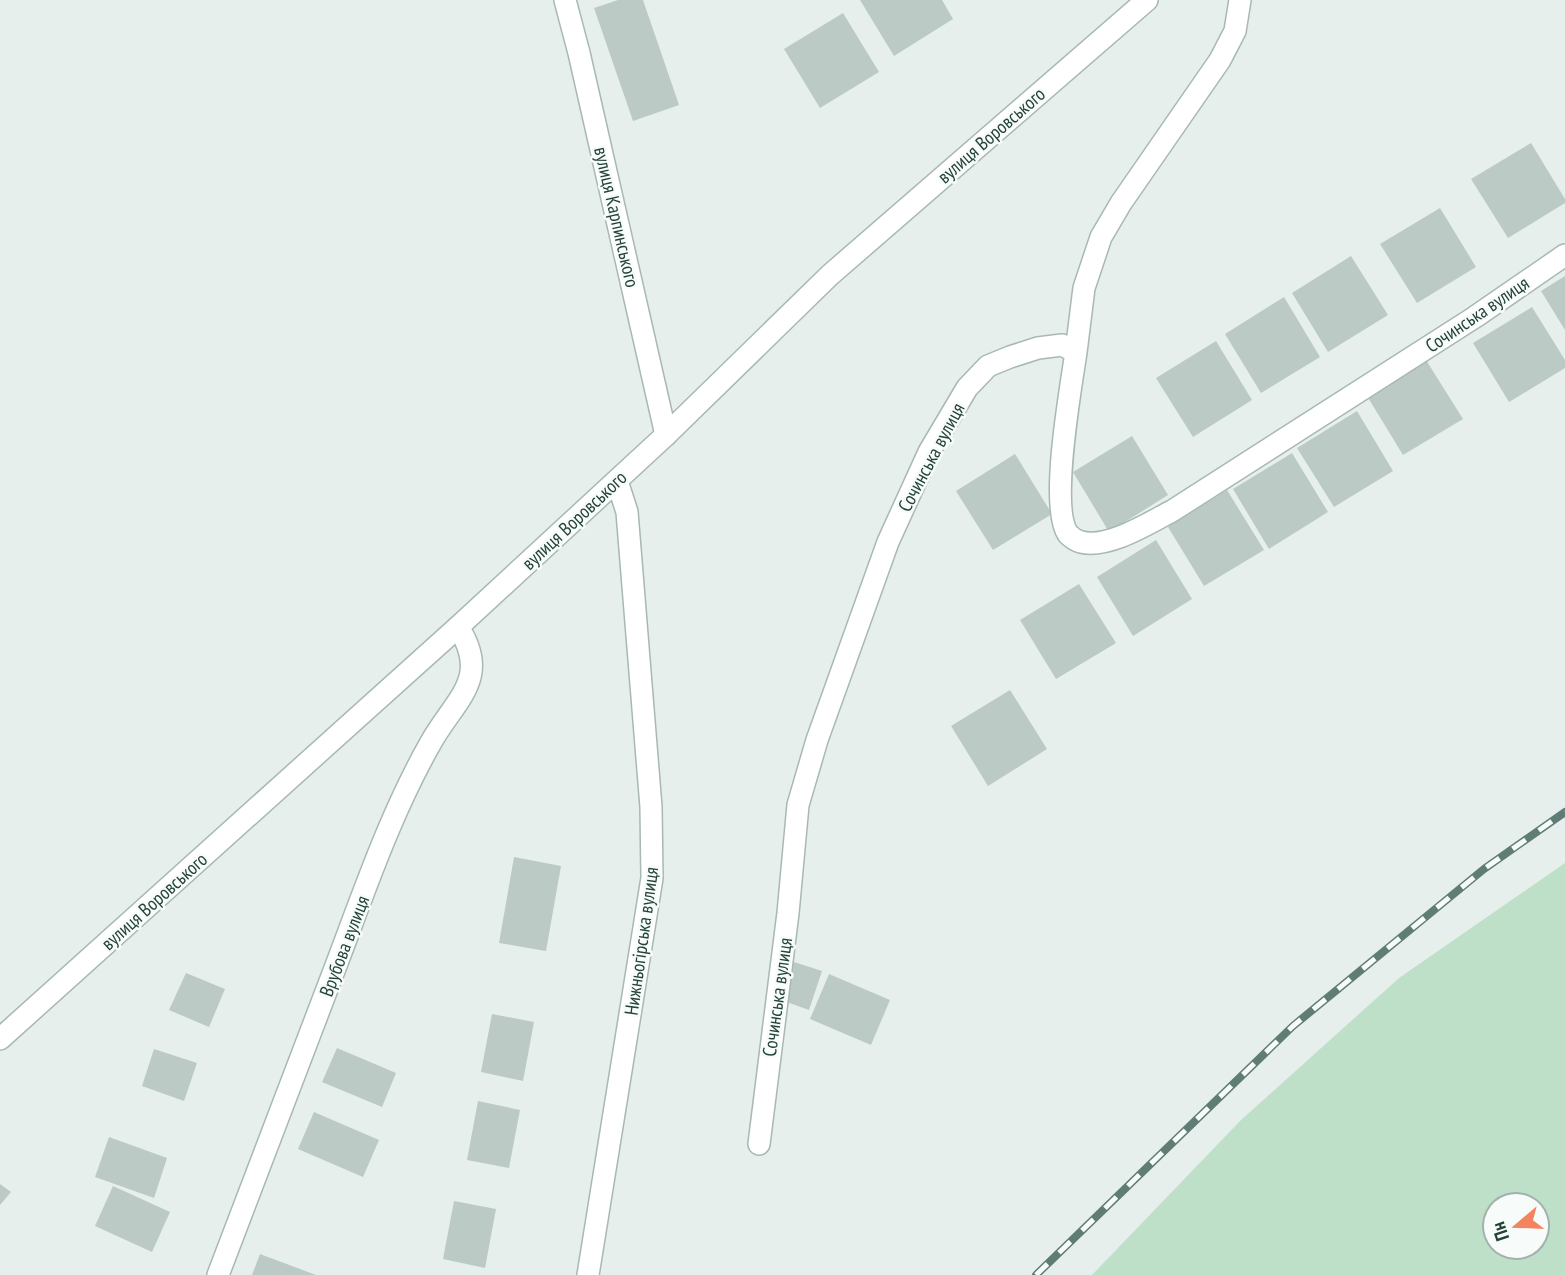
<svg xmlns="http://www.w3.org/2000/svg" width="1565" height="1275" font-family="'PT Sans Narrow',sans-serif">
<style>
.green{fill:#bfe0c8;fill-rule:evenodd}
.building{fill:#bbcac4}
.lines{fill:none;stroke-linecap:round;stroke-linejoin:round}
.minor-casing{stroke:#a8b8b2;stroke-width:24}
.tertiary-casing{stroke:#a8b8b2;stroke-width:24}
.minor{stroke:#fff;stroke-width:21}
.tertiary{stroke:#fff;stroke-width:21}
.rail-casing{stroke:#5f7d75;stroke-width:8}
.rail{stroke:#f7fbf9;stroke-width:5;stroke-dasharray:16;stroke-linecap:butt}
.labels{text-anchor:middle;stroke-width:5;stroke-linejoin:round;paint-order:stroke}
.street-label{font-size:19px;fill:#24423a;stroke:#f7fbf9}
</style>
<rect width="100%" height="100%" fill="#e6efeb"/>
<path class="green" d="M1565 863V1275H1092L1241 1120 1399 978ZM1495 1205H1537V1247H1495Z"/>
<path class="building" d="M618 0H643L679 105 633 121 594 8Z
M860 0H942L953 19 894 56Z
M843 13 879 72 820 108 784 49Z
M1531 143 1565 199V203L1508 238 1471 179Z
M1440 208 1476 267 1417 303 1380 244Z
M1351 256 1388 315 1328 352 1292 293Z
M1565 276V330L1541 291Z
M1284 297 1320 357 1261 393 1225 334Z
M1532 307 1565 360V368L1509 402 1473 343Z
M1216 341 1252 400 1193 437 1156 378Z
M1426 360 1463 419 1403 455 1367 396Z
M1357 411 1393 471 1334 507 1297 448Z
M1132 436 1168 495 1109 532 1073 472Z
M1292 453 1328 512 1269 549 1233 489Z
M1015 454 1052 514 993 550 956 491Z
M1227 490 1264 550 1204 586 1168 527Z
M1156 540 1192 599 1133 636 1097 577Z
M1079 584 1116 643 1056 679 1020 620Z
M1010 690 1047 749 988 786 951 726Z
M514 857 561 866 546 951 499 943Z
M794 962 822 971 809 1010 781 1000Z
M186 973 225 989 209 1027 169 1010Z
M829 974 890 1000 871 1045 810 1019Z
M492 1014 534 1022 523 1081 481 1072Z
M337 1048 396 1073 382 1107 322 1082Z
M154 1049 197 1063 184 1101 142 1086Z
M478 1101 520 1110 509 1168 467 1160Z
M314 1112 379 1140 363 1177 298 1149Z
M109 1137 167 1158 154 1198 95 1177Z
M0 1184 11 1192 0 1205Z
M113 1186 170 1212 152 1252 95 1226Z
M454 1201 496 1209 485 1268 443 1259Z
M260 1254 316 1275H252Z"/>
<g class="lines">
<g class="minor-casing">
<path id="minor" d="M565 0 579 53 666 435
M1076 352 1084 288 1101 237 1121 203 1220 60 1235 31 1240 0
M759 1144 788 913 798 805 817 740 888 542 929 452 967 388 988 366 1010 357 1038 348 1062 345 1076 352C1071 387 1049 507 1068 534 1071 537 1077 541 1081 542 1108 549 1149 523 1172 511L1475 317 1565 255
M218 1275C258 1171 297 1067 337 963 365 889 391 813 430 744 454 700 492 679 458 627
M588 1275 652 878 651 807 627 512 617 481"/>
</g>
<g class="tertiary-casing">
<path id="tertiary" d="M0 1039 458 627 666 435 830 275 1147 0"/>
</g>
<use href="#minor" class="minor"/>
<use href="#tertiary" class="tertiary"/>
<g class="rail-casing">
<path id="rail" d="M1036 1275 1293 1026 1484 869 1565 812"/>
</g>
<use href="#rail" class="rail"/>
</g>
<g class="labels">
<g class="street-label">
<text transform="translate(991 135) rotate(-41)" y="7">вулиця Воровського</text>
<text transform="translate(617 217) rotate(77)" y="7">вулиця Карпинського</text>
<text transform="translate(1477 314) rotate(-34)" y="7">Сочинська вулиця</text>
<text transform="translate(931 457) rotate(-62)" y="7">Сочинська вулиця</text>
<text transform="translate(574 520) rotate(-43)" y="7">вулиця Воровського</text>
<text transform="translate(154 901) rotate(-42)" y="7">вулиця Воровського</text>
<text transform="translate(641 941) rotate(-82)" y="7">Нижньогірська вулиця</text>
<text transform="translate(344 946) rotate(-69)" y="7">Врубова вулиця</text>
<text transform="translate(777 997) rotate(-82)" y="7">Сочинська вулиця</text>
</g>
</g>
<g transform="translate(1516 1226) rotate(251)"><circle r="33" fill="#f7fbf9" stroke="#a3b1ad" stroke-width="2"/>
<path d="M0-5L12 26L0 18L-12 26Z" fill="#f4845f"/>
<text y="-10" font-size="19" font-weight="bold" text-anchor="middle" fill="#24423a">Пн</text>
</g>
</svg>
